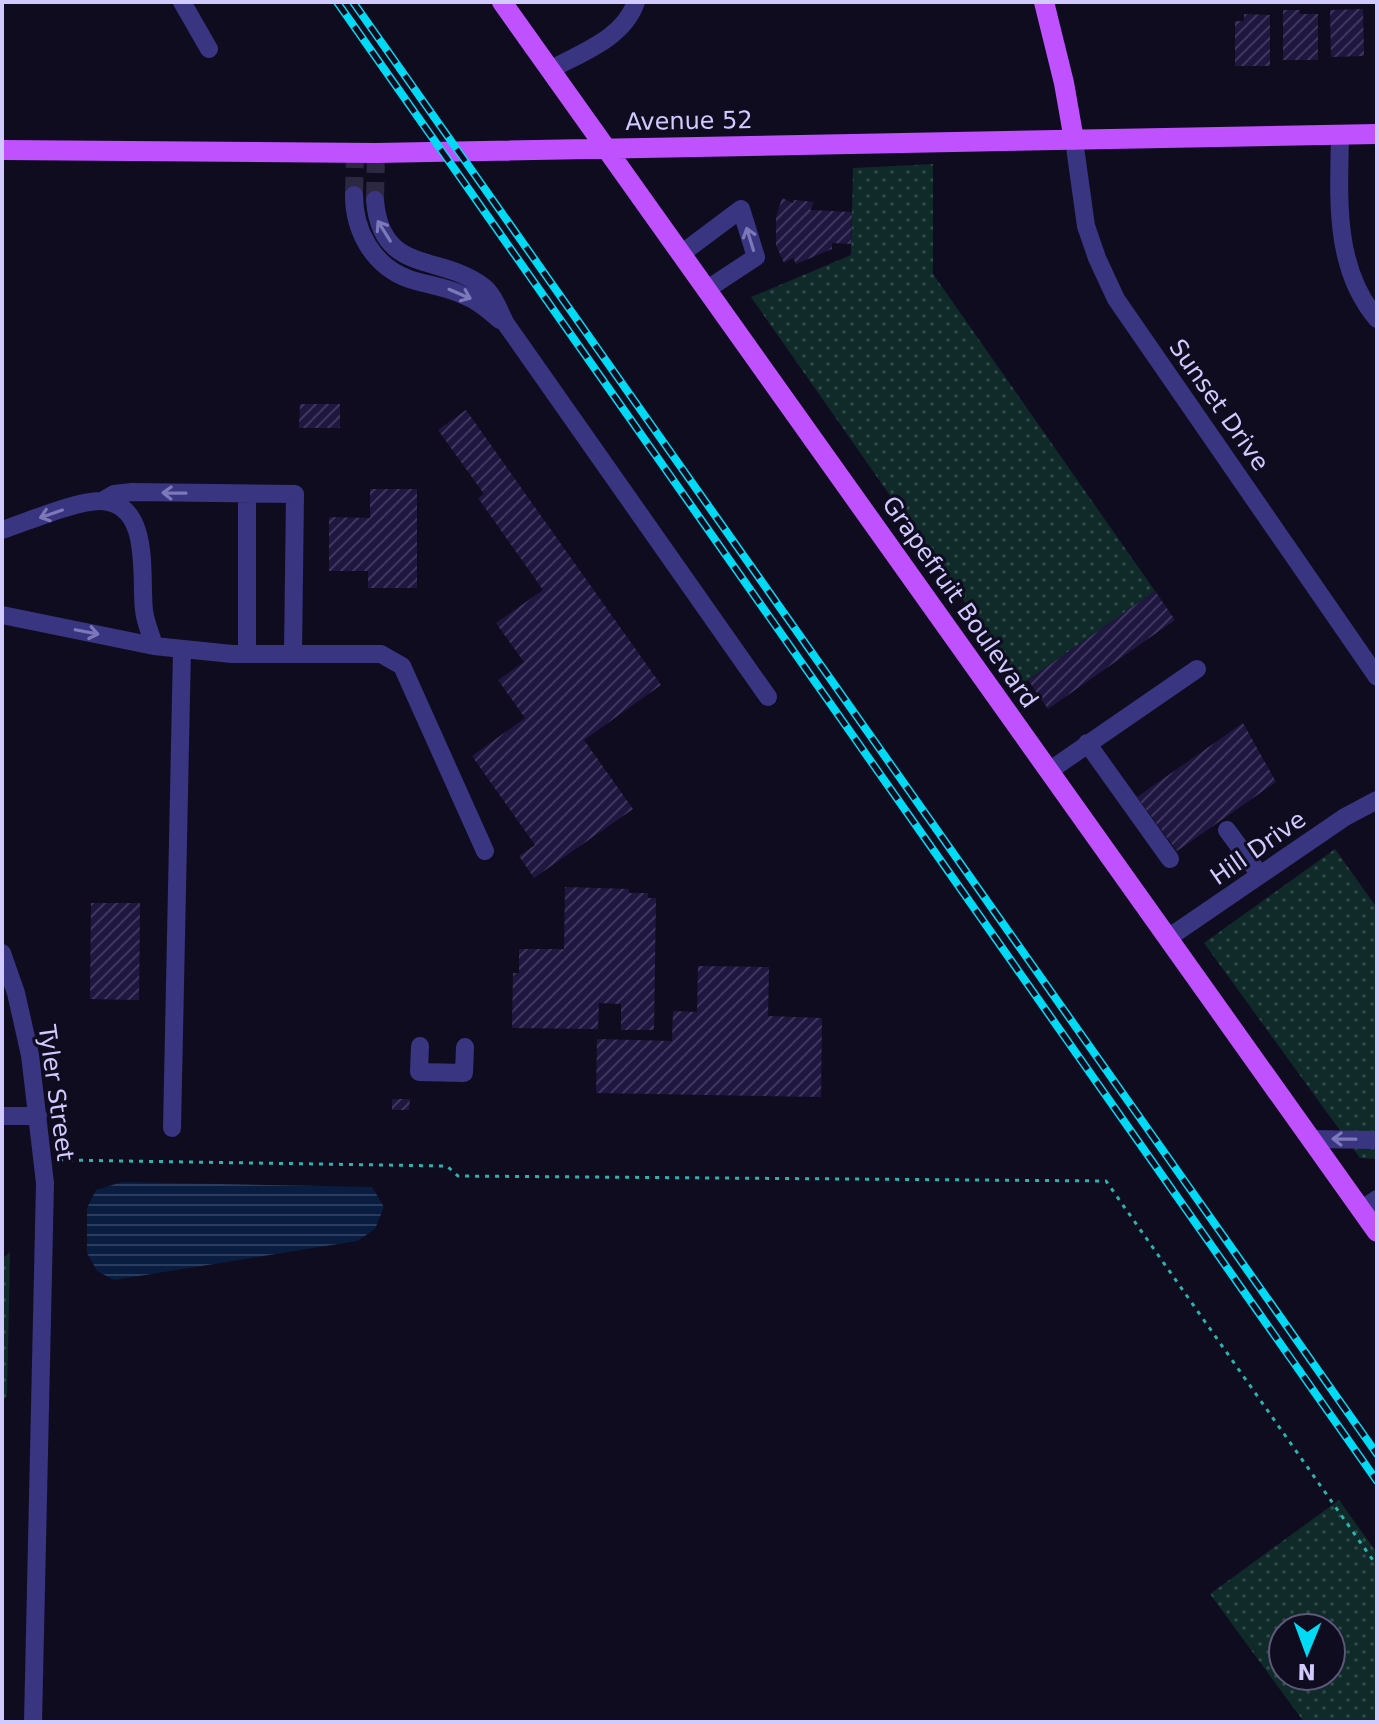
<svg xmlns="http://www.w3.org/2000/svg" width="1379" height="1724" font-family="'DejaVu Sans',sans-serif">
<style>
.green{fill:url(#green-dots);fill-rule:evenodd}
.water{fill:url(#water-rules)}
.building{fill:url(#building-hatch)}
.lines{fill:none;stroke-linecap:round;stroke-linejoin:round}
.minor-tunnel{stroke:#2c2841;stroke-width:18;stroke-dasharray:18 9;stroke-linecap:butt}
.path{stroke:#29b4ae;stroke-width:3;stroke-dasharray:4 6;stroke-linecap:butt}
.minor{stroke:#393581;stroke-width:18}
.major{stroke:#c051ff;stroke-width:20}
.rail-casing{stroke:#00daf5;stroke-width:8}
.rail{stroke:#0f0c20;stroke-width:5;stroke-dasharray:15;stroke-linecap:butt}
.oneway{stroke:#7d78ba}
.labels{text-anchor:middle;stroke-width:6;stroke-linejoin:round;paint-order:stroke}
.street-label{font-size:24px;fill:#d1caff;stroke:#0f0c20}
</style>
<defs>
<pattern id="green-dots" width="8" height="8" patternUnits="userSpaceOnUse" patternTransform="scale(2)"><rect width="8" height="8" fill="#0f2a29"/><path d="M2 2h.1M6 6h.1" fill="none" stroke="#314849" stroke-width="1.8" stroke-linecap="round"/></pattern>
<pattern id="water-rules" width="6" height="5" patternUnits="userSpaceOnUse" patternTransform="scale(2)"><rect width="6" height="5" fill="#091d41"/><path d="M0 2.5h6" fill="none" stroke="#2c3c5e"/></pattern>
<pattern id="building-hatch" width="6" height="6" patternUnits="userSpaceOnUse" patternTransform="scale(2)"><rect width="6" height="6" fill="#201741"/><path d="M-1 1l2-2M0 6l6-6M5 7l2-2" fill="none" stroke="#3f375e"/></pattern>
</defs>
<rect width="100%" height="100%" fill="#0f0c20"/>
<path class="green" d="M933 164V274L1155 591 1022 684 751 297 851 255 853 168Z
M1335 849 1377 908V1159L1360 1158 1204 943Z
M10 1252 7 1396 2 1402V1259Z
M1339 1500 1377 1553V1722H1304L1210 1594ZM1283 1628H1331V1676H1283Z"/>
<path class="water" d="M122 1182 372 1187 384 1207 375 1229 357 1241 114 1280 97 1271 87 1253V1208L96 1190Z"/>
<path class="building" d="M1363 9 1364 56 1331 57 1330 10Z
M1283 10H1300V14H1318V60H1283Z
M1244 14 1270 15V66H1235V21H1244Z
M782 198 793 203 794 200 814 202 810 210 852 212 851 244 832 243V249L796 264 793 258 784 263 776 245V217Z
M300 404H340V428H299Z
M466 410 661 685 584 740 633 809 534 878 519 856 535 845 472 756 525 718 498 680 524 662 496 623 543 590 478 498 484 494 438 430Z
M370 489H417V588H368V571H329V517L370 518Z
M1155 591 1175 620 1048 709 1028 680Z
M1243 723 1276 782 1177 851 1137 797Z
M565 887 629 889V893H648V898H656L654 1030H621V1004L599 1003 598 1029 512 1028 513 973H519V949H564Z
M91 903H140L139 1000 90 999Z
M698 966 769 967 768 1016 822 1018 821 1097 596 1093 597 1039 672 1041 673 1011 697 1012Z
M392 1099H410L409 1110H392Z"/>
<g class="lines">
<path class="minor-tunnel" d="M354 195 355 153
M375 200 376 153"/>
<path class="path" d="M59 1160 447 1166 458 1176 1106 1181 1377 1566"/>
<path class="minor" d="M182 2 209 49
M550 70C582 52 623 39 636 2
M1340 134C1339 197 1333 267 1377 319
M1074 140 1086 226 1097 258 1116 299 1377 677
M354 195C354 231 373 266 409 279 427 285 446 287 463 295 477 300 488 310 500 320
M375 200C381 276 441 253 484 287 494 295 500 313 506 324L768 697
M681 254 741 209 756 257 706 290
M102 501 114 494 132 492 295 494 293 654
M2 530C27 522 77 500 102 501 152 504 140 578 144 610 145 622 151 634 154 646L2 615
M154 646 232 654H381L402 666 485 851
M247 654V494
M1087 743 1170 859
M1049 771 1197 669
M1227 830 1260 875
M1168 938 1345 817 1377 800
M2 953 16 993 30 1055 45 1183 33 1722
M420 1046 419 1072 464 1073 465 1047
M2 1116H38
M172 1128 182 649
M1310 1139 1377 1140
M1361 1210 1377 1199"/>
<path class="major" d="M502 2 1377 1232
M1044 2 1064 83 1074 140
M2 150 376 153 1377 134"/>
<g class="rail-casing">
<path id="rail" d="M337 2 1377 1481
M353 2 1377 1454"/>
</g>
<use href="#rail" class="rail"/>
</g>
<defs><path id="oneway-shaft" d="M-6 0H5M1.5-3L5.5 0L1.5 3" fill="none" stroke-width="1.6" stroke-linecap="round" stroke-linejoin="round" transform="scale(2)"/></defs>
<g class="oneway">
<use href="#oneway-shaft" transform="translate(384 231) rotate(-122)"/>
<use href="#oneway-shaft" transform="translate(750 239) rotate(-107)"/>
<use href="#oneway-shaft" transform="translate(460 294) rotate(23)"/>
<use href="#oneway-shaft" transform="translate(174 493) rotate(-179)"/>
<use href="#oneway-shaft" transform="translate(51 514) rotate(161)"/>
<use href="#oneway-shaft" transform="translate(87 632) rotate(11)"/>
<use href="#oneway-shaft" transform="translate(1344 1139) rotate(-179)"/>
</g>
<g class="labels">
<g class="street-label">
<text transform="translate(689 121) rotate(-1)" y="8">Avenue 52</text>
<text transform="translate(1219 405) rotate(55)" y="8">Sunset Drive</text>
<text transform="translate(960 602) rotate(55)" y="8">Grapefruit Boulevard</text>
<text transform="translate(1258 848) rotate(-35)" y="8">Hill Drive</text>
<text transform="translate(56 1093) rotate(82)" y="8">Tyler Street</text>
</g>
</g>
<rect width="1379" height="1724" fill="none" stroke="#d1caff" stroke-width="8"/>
<g transform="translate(1307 1652) rotate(181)"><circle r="38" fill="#0f0c20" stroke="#5d5879" stroke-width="2"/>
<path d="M0-6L14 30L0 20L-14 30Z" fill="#00daf5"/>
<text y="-12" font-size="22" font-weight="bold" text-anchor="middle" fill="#d1caff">N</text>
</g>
</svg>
